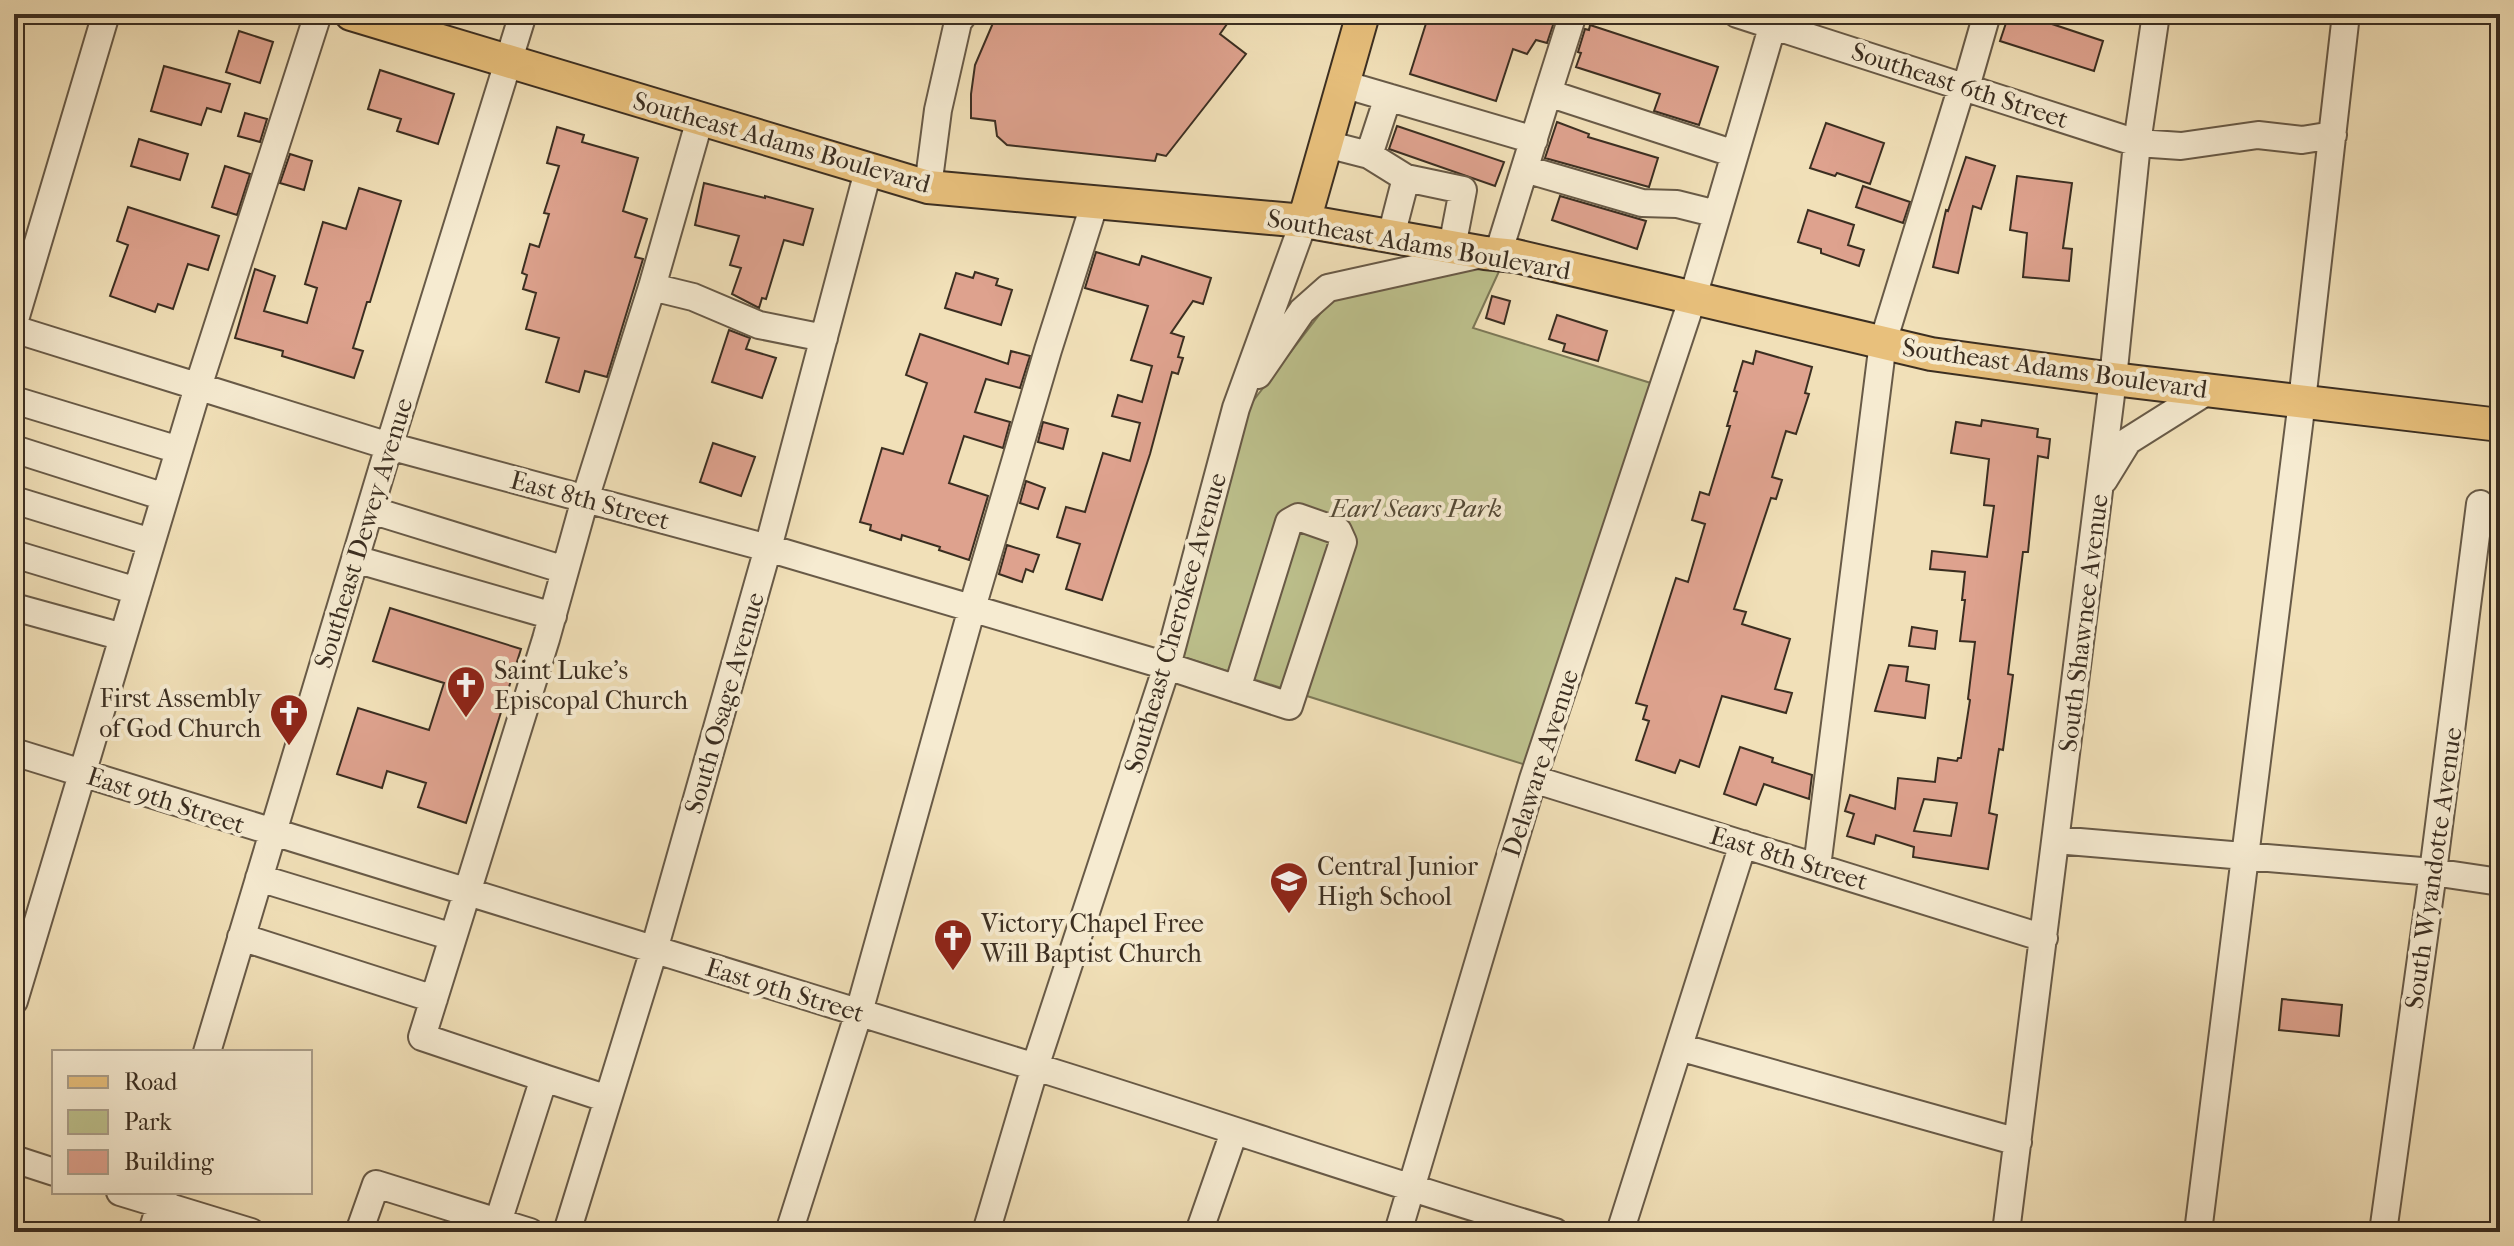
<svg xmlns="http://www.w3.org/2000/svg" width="2514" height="1246" font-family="'IM FELL French Canon',serif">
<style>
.green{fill:#bdc18d;stroke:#7c7857;stroke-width:2}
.building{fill:#dea28e;stroke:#3b2e21;stroke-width:2;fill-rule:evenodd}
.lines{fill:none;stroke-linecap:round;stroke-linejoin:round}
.minor-casing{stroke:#685a47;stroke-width:30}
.major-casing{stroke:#3b2e21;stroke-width:36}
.minor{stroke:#f6ebd1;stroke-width:26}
.major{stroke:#e8c07c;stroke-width:32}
.labels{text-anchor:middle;stroke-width:8;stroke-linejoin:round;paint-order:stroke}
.street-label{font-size:26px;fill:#3b2e21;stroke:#f6ebd1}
.park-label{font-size:26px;font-style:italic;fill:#554b37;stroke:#f6ebd1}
.poi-label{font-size:26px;fill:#3b2e21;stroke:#f6ebd1;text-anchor:start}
</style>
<rect width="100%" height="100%" fill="#f1e0b8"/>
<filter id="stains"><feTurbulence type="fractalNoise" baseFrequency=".0025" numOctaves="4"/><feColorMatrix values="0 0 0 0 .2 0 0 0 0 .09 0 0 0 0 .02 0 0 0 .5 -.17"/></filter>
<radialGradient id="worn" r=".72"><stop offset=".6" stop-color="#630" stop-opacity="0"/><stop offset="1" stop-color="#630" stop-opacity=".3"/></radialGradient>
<path class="green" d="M1478 264 1501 267 1473 328 1654 384 1526 765 1183 657 1250 405 1333 297Z"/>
<path class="building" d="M999 14H1234L1220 34 1246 54 1166 156 1157 154 1155 161 1007 145 997 136 995 121 971 118V94L975 65 993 23Z
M1429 14H1537L1555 19 1547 43 1536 40 1527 54 1513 49 1496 101 1410 74Z
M2009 14H2022L2103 41 2094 71 2000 41Z
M1590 25 1718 67 1699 125 1654 111 1660 94 1576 67 1581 53 1578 52 1585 29 1589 30Z
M239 31 273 42 260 83 226 72Z
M164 66 230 84 221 112 207 108 201 125 151 111Z
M380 70 454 94 438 144 397 131 401 119 368 109Z
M245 113 267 119 260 142 238 136Z
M1557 122 1589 134 1588 137 1658 158 1649 187 1545 158Z
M1826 123 1884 143 1870 184 1837 173 1835 176 1810 168Z
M1397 126 1504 162 1495 186 1392 150 1389 149Z
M557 127 584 135 582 142 638 158 623 211 647 219 635 257 643 259 607 377 585 371 579 392 546 382 559 338 526 329 536 293 523 289 527 275 522 273 530 244 539 247 549 214 544 213 559 166 547 163Z
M139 139 188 154 180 180 131 166Z
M290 154 312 161 304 190 280 183Z
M1966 157 1995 166 1981 209 1973 206 1958 273 1933 267 1946 210 1948 211Z
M225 166 250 174 237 215 212 207Z
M2017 176 2072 183 2063 248 2072 249 2069 281 2023 277 2027 233 2010 230Z
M704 183 765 198V196L813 209 803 245 784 240 766 299 762 298 759 308 732 294 741 268 730 265 739 236 695 225Z
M1863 186 1910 202 1903 223 1856 207Z
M359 188 401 201 370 302H367L353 348 363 351 354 378 282 356 283 351 235 338 255 269 275 276 264 311 307 323 317 288 305 284 323 222 346 229Z
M1560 196 1646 221 1637 249 1552 220Z
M128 207 219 236 208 270 188 264 173 309 158 304 155 312 110 296 128 245 117 241Z
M1808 210 1854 225 1848 245 1864 250 1859 266 1821 253V249L1798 242Z
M1096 252 1139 265 1142 256 1211 278 1203 304 1193 301 1171 333 1184 337 1178 357 1183 358 1178 374 1172 372 1150 454 1102 600 1066 589 1080 544 1057 537 1066 507 1085 512 1103 453 1130 461 1140 423 1112 416 1118 395 1142 402 1152 366 1131 360 1148 306 1085 288Z
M975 272 998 279 996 285 1012 290 1001 325 945 308 956 273 973 278Z
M1492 296 1510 301 1504 324 1486 318Z
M1557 315 1607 331 1598 361 1563 351 1565 344 1549 339Z
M729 330 750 338 746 349 776 358 762 398 712 382Z
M920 334 1008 364 1011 351 1030 356 1020 388 986 379 975 412 1010 422 1003 448 964 436 949 483 988 496 969 560 939 550 940 547 902 535 901 540 870 530 871 525 860 522 882 448 903 454 927 383 906 375Z
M1756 351 1812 367 1805 393 1809 394 1796 434 1786 431 1772 477 1782 480 1776 499 1771 498 1734 609 1746 612 1742 624 1790 639 1775 689 1792 693 1786 713 1722 696 1699 767 1680 760 1675 773 1636 760 1649 721 1643 719 1647 706 1636 703 1676 578 1688 582 1705 524 1692 520 1700 492 1709 495 1730 426H1727L1737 392 1734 391 1743 361 1753 364Z
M1982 420 2038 429 2037 437 2050 439 2048 458 2038 456 2028 552H2023L2008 674 2013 675 2003 750 1999 749 1989 813 1997 815 1988 869 1913 857 1914 847 1876 835 1874 844 1847 836 1854 814 1845 811 1850 795 1895 809 1898 778 1935 782 1938 758 1957 761 1958 758H1961L1970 700 1968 699 1975 642 1960 641 1965 600H1962L1965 572 1930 569 1932 551 1987 557 1994 506 1984 505 1989 459 1951 453 1956 422 1981 426ZM1924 799 1957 803 1951 836 1914 831Z
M1043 422 1068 429 1063 449 1038 442Z
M713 443 755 457 741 496 700 482Z
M1026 481 1045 488 1038 509 1020 503Z
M1007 545 1039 555 1033 572 1026 569 1022 582 999 574Z
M390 608 521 649 466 823 418 807 426 783 387 771 382 788 337 774 358 708 429 730 444 683 373 661Z
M1912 627 1937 631 1935 649 1909 646Z
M1889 665 1908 667 1906 681 1929 685 1925 718 1875 711Z
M1740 747 1773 758 1772 762 1812 775 1809 799 1764 784 1756 805 1724 794Z
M2282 999 2342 1005 2339 1036 2279 1030Z"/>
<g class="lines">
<g class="minor-casing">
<path id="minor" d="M1573 14 1548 93 1735 154
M1737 14 2137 143 2181 146 2258 135 2302 140 2333 135
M1343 84 1534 140
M1966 87 1987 14
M1326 144 1369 155 1388 97
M1369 155 1406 178 1463 190 1452 247
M1525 169 1642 203 1677 204 1717 214
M928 187 938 110 958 22 964 14
M1391 236 1406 178
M1498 254 1548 93
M652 287 693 297 759 325 824 338
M14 323 106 14
M14 329 389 446 768 548 1167 666 1289 706 1343 542 1338 531 1298 517 1289 522 1237 689
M1258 375 1302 311 1328 288 1477 255
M14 400 179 450
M14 449 165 497
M2104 480 2128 441 2209 390
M14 500 151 542
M371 510 565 570
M14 554 137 591
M355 559 553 616
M14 607 123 637
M14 752C352 859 691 960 1029 1065 1205 1119 1378 1180 1555 1232
M1533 779 2044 938
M2056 840 2433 872 2500 882
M1817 867 1883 342 1962 86
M259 878 453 937
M241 937 434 999
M14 1001 198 387 318 14
M1679 1047 2018 1142
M207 1052 389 446 523 14
M544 1078 422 1037 546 639 585 499 652 287 700 119
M14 1159 54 1172
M120 1192 251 1232
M498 1222 544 1078 608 1099
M152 1232 164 1192
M359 1232 376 1184 530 1232
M567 1232 654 950 768 548 868 171
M789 1232 859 1012 972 608 1048 350 1095 202
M986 1232 1035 1067 1167 666 1236 408 1304 221
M1199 1232 1234 1132
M1398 1232 1533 779 1693 297 1776 14
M1620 1232 1743 844
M2006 1232 2113 379 2137 143 2156 14
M2198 1232 2302 401 2346 14
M2383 1232 2433 872 2480 504"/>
</g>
<g class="major-casing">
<path id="major" d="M351 14 928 187 1304 221 1485 253 1516 256 1931 354 2113 379 2500 425
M1304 221 1363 14"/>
</g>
<use href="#minor" class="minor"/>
<use href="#major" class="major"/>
</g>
<defs>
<g id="church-pin" transform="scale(2)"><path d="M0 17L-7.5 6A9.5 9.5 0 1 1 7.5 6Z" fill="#8f2418" stroke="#f6ebd1"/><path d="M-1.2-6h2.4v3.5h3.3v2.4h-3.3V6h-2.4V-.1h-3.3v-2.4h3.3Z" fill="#fff"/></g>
<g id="school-pin" transform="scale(2)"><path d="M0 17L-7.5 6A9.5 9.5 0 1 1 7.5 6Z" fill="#8f2418" stroke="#f6ebd1"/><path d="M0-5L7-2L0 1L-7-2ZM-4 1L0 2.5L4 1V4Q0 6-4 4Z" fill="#fff"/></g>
</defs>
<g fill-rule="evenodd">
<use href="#church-pin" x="466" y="685"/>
<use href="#church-pin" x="289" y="713"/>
<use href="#school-pin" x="1289" y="881"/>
<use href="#church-pin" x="953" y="938"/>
</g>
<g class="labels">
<g class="street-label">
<text transform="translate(1960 85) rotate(18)" y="9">Southeast 6th Street</text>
<text transform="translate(782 142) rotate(16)" y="9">Southeast Adams Boulevard</text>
<text transform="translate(1419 244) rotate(10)" y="9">Southeast Adams Boulevard</text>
<text transform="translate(2055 368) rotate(8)" y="9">Southeast Adams Boulevard</text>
<text transform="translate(590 500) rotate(15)" y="9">East 8th Street</text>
<text transform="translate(363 533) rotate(-73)" y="9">Southeast Dewey Avenue</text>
<text transform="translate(1175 623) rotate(-74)" y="9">Southeast Cherokee Avenue</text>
<text transform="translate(2083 623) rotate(-83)" y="9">South Shawnee Avenue</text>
<text transform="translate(724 703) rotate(-74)" y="9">South Osage Avenue</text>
<text transform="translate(1540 763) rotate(-72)" y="9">Delaware Avenue</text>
<text transform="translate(166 800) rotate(18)" y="9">East 9th Street</text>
<text transform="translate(1789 858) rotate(17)" y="9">East 8th Street</text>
<text transform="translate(2433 868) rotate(-82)" y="9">South Wyandotte Avenue</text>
<text transform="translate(785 990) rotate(17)" y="9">East 9th Street</text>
</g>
<g class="park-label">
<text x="1416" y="517">Earl Sears Park</text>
</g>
<g class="poi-label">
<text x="494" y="679">Saint Luke's<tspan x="494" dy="30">Episcopal Church</tspan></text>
<text x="261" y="707" text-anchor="end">First Assembly<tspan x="261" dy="30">of God Church</tspan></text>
<text x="1317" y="875">Central Junior<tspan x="1317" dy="30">High School</tspan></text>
<text x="981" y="932">Victory Chapel Free<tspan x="981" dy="30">Will Baptist Church</tspan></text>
</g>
</g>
<rect width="2514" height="1246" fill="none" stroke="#f1e0b8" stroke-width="48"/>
<rect x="16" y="16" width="2482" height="1214" fill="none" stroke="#3b2e21" stroke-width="4"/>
<rect x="24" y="24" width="2466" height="1198" fill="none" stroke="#3b2e21" stroke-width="2"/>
<rect x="52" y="1050" width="260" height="144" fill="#f6ebd1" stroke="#ab9f8b" stroke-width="2"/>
<rect x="68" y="1076" width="40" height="12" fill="#e8c07c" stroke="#ab9f8b" stroke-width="2"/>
<text x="124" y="1090" font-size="24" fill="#3b2e21">Road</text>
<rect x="68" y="1110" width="40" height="24" fill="#bdc18d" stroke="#ab9f8b" stroke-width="2"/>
<text x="124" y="1130" font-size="24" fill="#3b2e21">Park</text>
<rect x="68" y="1150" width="40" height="24" fill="#dea28e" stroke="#ab9f8b" stroke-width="2"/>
<text x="124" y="1170" font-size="24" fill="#3b2e21">Building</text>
<rect width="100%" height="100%" filter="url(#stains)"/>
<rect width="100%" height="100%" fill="url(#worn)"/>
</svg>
